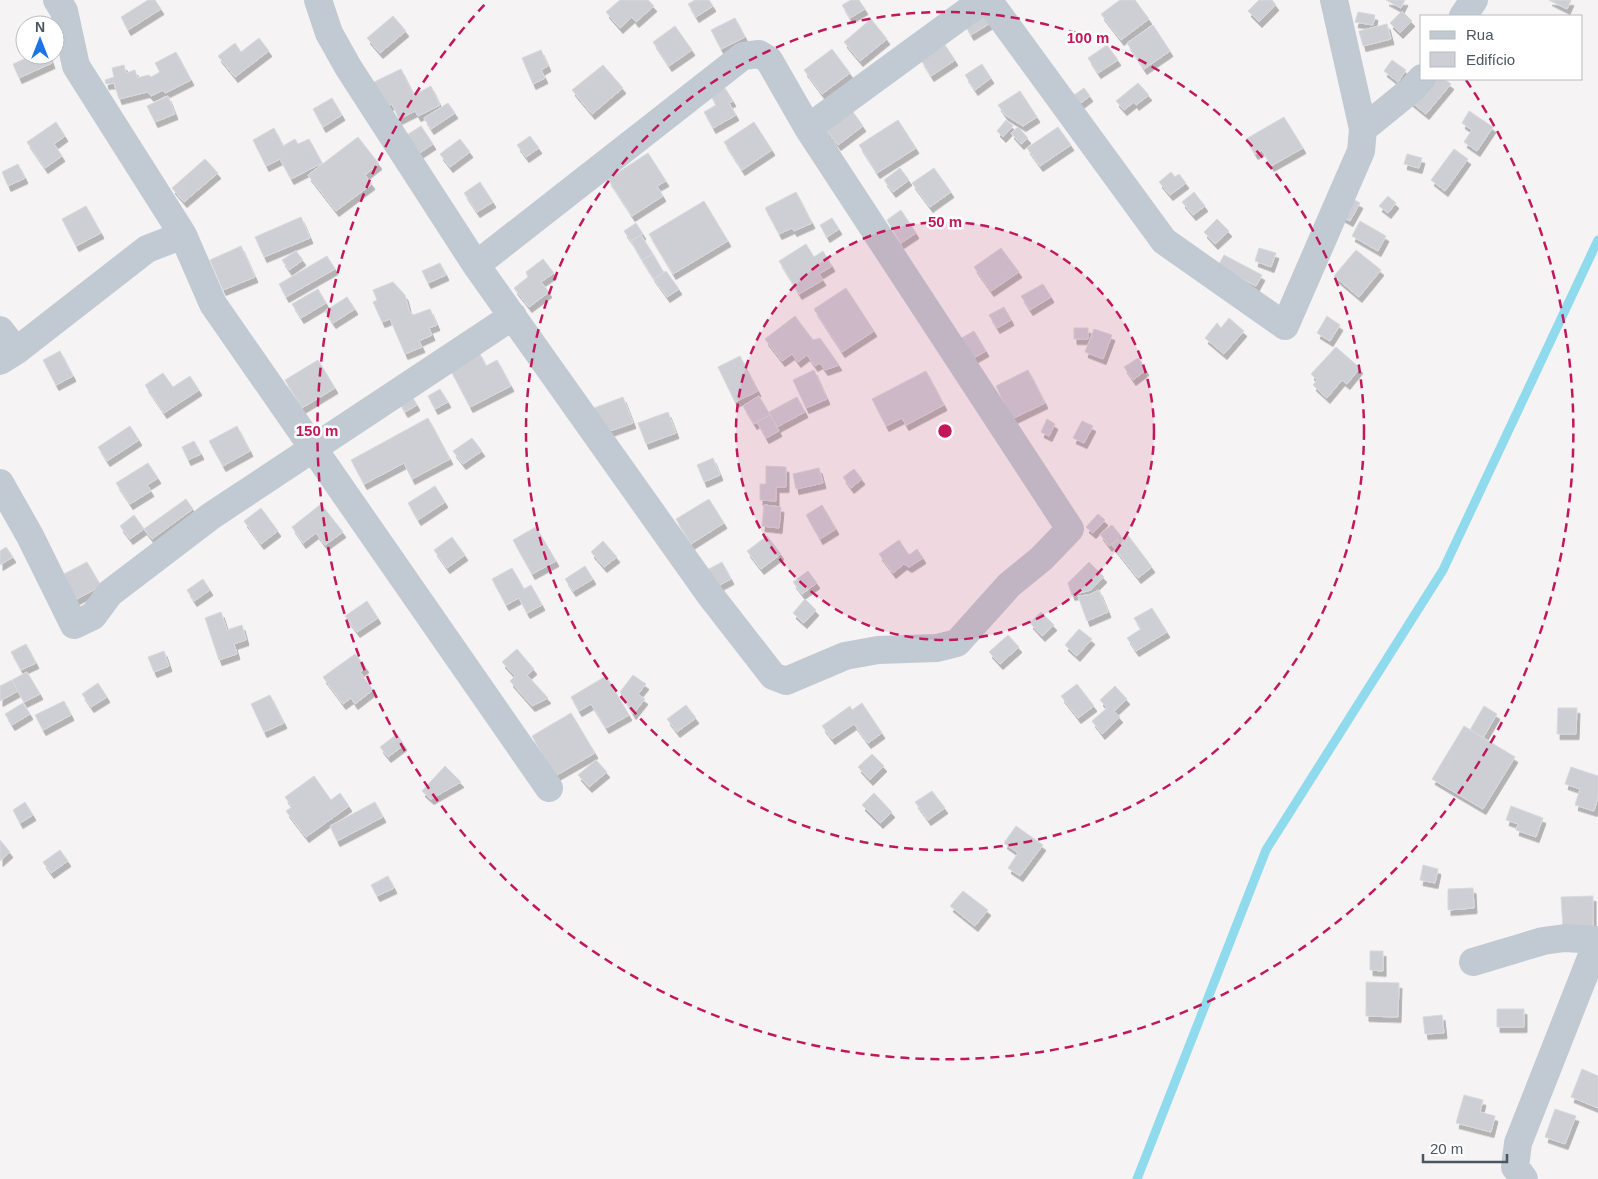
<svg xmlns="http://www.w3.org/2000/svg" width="1598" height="1179" font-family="Helvetica,sans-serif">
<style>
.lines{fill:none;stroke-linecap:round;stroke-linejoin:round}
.stream{stroke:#90daee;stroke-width:9}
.building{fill:#cdcfd5;stroke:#d7d9de;filter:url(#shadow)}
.minor{stroke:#c1cad2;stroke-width:28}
.ring{fill:none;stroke:#c2185b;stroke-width:2.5;stroke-dasharray:9 6}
.centre{fill:#c2185b;stroke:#fff;stroke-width:2.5}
.ring-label{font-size:15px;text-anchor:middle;font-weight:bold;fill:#c2185b;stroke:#fff;stroke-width:5;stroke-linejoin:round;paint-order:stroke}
</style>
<defs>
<filter id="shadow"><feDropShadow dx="3" dy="5.5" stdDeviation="0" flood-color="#0004"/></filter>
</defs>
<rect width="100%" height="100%" fill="#f5f3f3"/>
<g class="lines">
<path class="stream" d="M1137 1179 1266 850 1443 570 1598 240"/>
</g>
<path class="building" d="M148 0H155L161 9 128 30 121 17Z
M620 0H648L654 6 636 22 632 17 620 28 606 12Z
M695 0H709L713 6 696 17 688 4Z
M851 0H859L865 9 850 18 842 5Z
M1120 0H1135L1149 19 1121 40 1101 14Z
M1259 0H1272L1276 5 1259 22 1248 11Z
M1386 0H1405L1401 8Z
M1549 0H1571L1567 9Z
M984 10 992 22 971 35 964 23Z
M1402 11 1412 21 1400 33 1390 23Z
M1358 12 1375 15 1373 25 1355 22Z
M393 16 406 31 380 53 367 38Z
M735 18 745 37 721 49 711 30Z
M871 19 887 39 860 61 844 42Z
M1387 24 1391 39 1363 46 1359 31Z
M1153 25 1170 51 1144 69 1127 43Z
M675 26 692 50 669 66 653 42Z
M259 38 269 51 235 77 218 56 235 43 241 52Z
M945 45 955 60 931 76 921 60Z
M1107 45 1118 60 1098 73 1088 58Z
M832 49 850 73 822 94 804 70Z
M541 50 548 66 541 70 545 78 533 84 522 58Z
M176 52 191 80 165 93 163 90 151 96 147 92 119 99 114 83 106 84 105 80 114 77 112 68 124 65 126 73 135 70 137 78 149 75 151 77 160 72 155 63Z
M33 55H49L52 63 19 78 13 64Z
M1392 60 1406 70 1398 82 1384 71Z
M982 64 991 78 975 90 965 75Z
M603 65 623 88 592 114 572 90Z
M401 69 414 95 431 86 440 105 418 116 415 111 399 119 392 104 382 109 370 84Z
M1428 79H1444L1451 84 1426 114 1410 101Z
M1138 83 1149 95 1136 105 1134 102 1124 110 1116 101Z
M725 88 733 101 729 103 736 115 713 128 704 112 716 105 711 96Z
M1084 88 1090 96 1073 109 1067 100Z
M1020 91 1037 117 1023 126 1005 115 998 105Z
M168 96 175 114 155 122 147 106Z
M332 98 342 115 323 127 313 109Z
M448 103 455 113 431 129 424 118Z
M851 109 863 126 838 145 825 128Z
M1469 111 1493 127 1477 151 1464 142 1472 130 1462 123Z
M1284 117 1303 148 1271 166 1262 150 1255 154 1246 139Z
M898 120 916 148 877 173 859 145Z
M1006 120 1013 126 1003 137 997 131Z
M56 122 65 136 54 144 62 156 45 168 27 142Z
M754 122 772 150 742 170 724 142Z
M421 126 433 144 418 154 407 135Z
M1018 127 1028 138 1021 144 1011 133Z
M1058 127 1071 145 1040 166 1027 148Z
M274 128 283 146 295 139 298 144 309 139 322 163 291 179 280 159 266 166 253 140Z
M530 136 539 148 526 157 517 145Z
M358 137 379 164 365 175 372 184 336 211 308 175Z
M460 139 470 152 450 167 440 154Z
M1454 149 1468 159 1445 191 1431 180Z
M648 153 666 181 657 186 663 196 632 216 608 179Z
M1407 154 1422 158 1419 168 1404 164Z
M205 159 218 173 184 202 172 188Z
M18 164 25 178 8 186 2 172Z
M900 168 909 180 893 192 884 180Z
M934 168 951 192 930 207 912 183Z
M1171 172 1175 177 1179 174 1186 183 1170 195 1159 182Z
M480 182 493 202 477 212 464 193Z
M796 192 812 223 794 231 792 228 779 234 765 208Z
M1194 192 1205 206 1193 215 1182 202Z
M1388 196 1396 203 1388 213 1379 206Z
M1349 197 1360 203 1350 221 1339 215Z
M704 201 728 241 673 274 649 234Z
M86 206 101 233 76 246 62 219Z
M901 210 916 233 901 243 887 220Z
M301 217 310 238 264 257 255 237Z
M832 218 839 229 827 237 820 225Z
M1217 219 1229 231 1215 244 1204 232Z
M1360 221 1386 236 1378 251 1352 236Z
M636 223 643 234 631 241 624 231Z
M641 235 653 254 642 260 631 241Z
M806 244 814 257 823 251 832 266 819 274 823 280 799 294 779 261Z
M241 246 255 277 223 290 210 260Z
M1001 248 1019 272 991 291 974 267Z
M1259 248 1276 253 1271 267 1255 261Z
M1356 250 1381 270 1359 297 1334 276Z
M296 251 303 260 289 270 282 260Z
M653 254 664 273 654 279 642 260Z
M1224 255 1262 275 1256 286 1218 266Z
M327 256 335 269 286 297 279 284Z
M543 259 554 273 541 282 549 292 529 307 514 288 528 277 526 272Z
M440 263 446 275 428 283 422 271Z
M666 271 679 289 667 297 654 279Z
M393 282 405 295 409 310 413 315 430 309 437 325 429 328 432 335 419 341 422 347 405 354 390 319 382 322 373 302 377 300 373 290Z
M1043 284 1051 297 1030 310 1021 296Z
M846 288 874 331 842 352 814 309Z
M318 289 326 303 301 318 292 304Z
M347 297 355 309 333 323 325 311Z
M1004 307 1011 320 997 328 989 315Z
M795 316 813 340 820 338 839 365 825 370 820 363 815 366 807 355 798 362 792 354 782 361 765 339Z
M1327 316 1340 325 1330 341 1317 333Z
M1229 318 1244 331 1224 354 1205 338 1217 323 1221 328Z
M1074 328H1088V339H1074Z
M1094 329 1112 335 1103 359 1085 352Z
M974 331 986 351 970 360 958 340Z
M1336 347 1360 368 1347 384 1342 380 1327 398 1313 385 1317 380 1311 374Z
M60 351 73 376 56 385 43 360Z
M479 352 486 366 497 360 511 386 470 407 449 367Z
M740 356 758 391 735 402 718 367Z
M1138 358 1146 370 1133 380 1124 367Z
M318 360 335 388 302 408 285 380Z
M814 370 827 399 806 408 793 380Z
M1028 370 1045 403 1012 419 996 386Z
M926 371 944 405 906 425 902 418 886 426 872 399Z
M163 373 173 387 190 376 199 390 164 413 145 385Z
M440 389 448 402 435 409 428 396Z
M410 393 417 405 405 412 398 400Z
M759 396 770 415 754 424 743 406Z
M623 397 633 423 604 433 594 408Z
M797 397 805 412 777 427 769 412Z
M668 412 676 433 646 444 638 423Z
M770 415 779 431 766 438 757 422Z
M428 418 450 459 412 479 404 463 364 484 351 460Z
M1047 419 1055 424 1049 436 1041 432Z
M1082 421 1093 426 1084 443 1073 438Z
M130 426 139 440 107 461 98 447Z
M237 426 250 451 223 466 209 441Z
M472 438 482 451 463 464 453 451Z
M194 441 201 454 188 460 182 447Z
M713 458 720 475 704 482 697 465Z
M148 463 158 478 147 485 151 491 130 504 116 483Z
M766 466 786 467V487H776V501L760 500V484H766Z
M819 468 823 483 796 489 793 474Z
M854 469 862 479 851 488 843 477Z
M435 486 445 502 418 520 408 503Z
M186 499 193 509 152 539 144 529Z
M709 499 724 523 691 544 676 519Z
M321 504 343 532 325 545 316 533 303 543 292 527Z
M764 505 781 507 779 528 762 526Z
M822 505 836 529 820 539 806 515Z
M261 508 278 531 261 544 244 521Z
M1098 514 1105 520 1093 533 1086 527Z
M134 515 144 529 130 539 120 526Z
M1112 525 1121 536 1109 546 1100 534Z
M536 527 556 561 532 574 513 540Z
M1127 534 1152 567 1138 578 1112 545Z
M767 536 781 554 761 569 747 551Z
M452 537 465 555 447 568 434 550Z
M899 540 909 555 917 549 923 558 909 567 904 564 893 573 879 554Z
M603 541 617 557 604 567 591 552Z
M6 547 13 557 0 565V551Z
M87 562 101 586 73 601 64 574Z
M722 562 731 579 716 587 707 570Z
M1089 562 1104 577 1091 590 1072 595 1068 583Z
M585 566 593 579 573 591 565 579Z
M512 568 524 589 531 585 542 605 527 613 519 598 506 605 492 579Z
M808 571 817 583 802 594 793 582Z
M203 579 210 590 194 601 187 590Z
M1099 590 1108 612 1087 621 1078 596 1089 595Z
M805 599 816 610 804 623 793 613Z
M367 601 378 618 357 632 345 616Z
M1152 608 1167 632 1136 651 1127 638 1141 629 1134 618Z
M221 612 227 630 242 625 246 640 234 644 237 654 219 660 205 618Z
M1041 612 1054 625 1042 636 1030 623Z
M1079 629 1092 639 1077 656 1065 645Z
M1008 635 1019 647 1000 664 989 652Z
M26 644 36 663 21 670 11 652Z
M517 649 534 669 527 675 548 698 532 706 510 681 515 676 502 662Z
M164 651 169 666 154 672 148 657Z
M355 654 366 667 360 672 373 690 355 704 351 698 343 704 323 677Z
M27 672 40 694 24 702 12 680Z
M633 675 646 684 638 694 645 699 633 714 620 692Z
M606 676 629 715 606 728 591 704 579 711 571 697Z
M12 680 18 691 0 701V686Z
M98 683 107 697 91 707 82 694Z
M1077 684 1094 706 1078 718 1061 696Z
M1115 686 1127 699 1114 711 1120 717 1102 734 1092 721 1107 708 1100 700Z
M270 695 284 723 264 732 251 704Z
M64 701 71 715 43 730 35 715Z
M23 703 30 714 12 725 5 714Z
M862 703 882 733 868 743 854 724 832 739 822 726 850 706 852 710Z
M686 705 696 718 677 732 667 719Z
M1484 706 1497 714 1483 738 1470 730Z
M1558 708H1577L1576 734H1557Z
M571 713 595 753 555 776 532 736Z
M1464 726 1515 757 1483 809 1432 779Z
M397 734 404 745 388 757 380 747Z
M872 754 884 766 870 780 858 767Z
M596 760 607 772 589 787 578 775Z
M445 766 461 782 431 799 422 791Z
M1571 767 1598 776V797L1594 811 1575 805 1580 789 1565 784Z
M314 776 331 800 340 793 349 806 306 837 286 811 292 807 285 797Z
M932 791 945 808 928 820 915 802Z
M874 793 892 812 880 823 862 805Z
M25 802 33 815 20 823 13 810Z
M375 802 383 817 337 841 330 826Z
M1511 806 1543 818 1536 837 1516 830 1518 824 1506 820Z
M1016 826 1043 845 1020 876 1008 868 1018 853 1004 843Z
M0 840 10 852 0 861Z
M60 850 68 861 51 873 43 862Z
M1423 865 1438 869 1435 883 1420 880Z
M388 876 394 888 377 896 371 885Z
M1473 888 1474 908 1448 910V889Z
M963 891 988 910 975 926 950 906Z
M1593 896V928L1563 929 1561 897Z
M1370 951H1383V971L1370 970Z
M1366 982 1399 983 1398 1017 1366 1016Z
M1497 1009H1524V1027H1497Z
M1442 1015 1444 1033 1425 1034 1423 1017Z
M1582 1069 1598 1076V1108L1571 1097Z
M1464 1095 1483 1100 1480 1112 1495 1116 1491 1132 1456 1123Z
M1555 1109 1576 1116 1565 1144 1545 1137Z"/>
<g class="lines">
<path class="minor" d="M57 0 64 11 76 66 183 235 213 304 549 788
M318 0 329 33 348 67 476 265 710 595 773 676 786 681 845 656 878 650 937 648 957 643 1009 585 1041 559 1070 529 808 128 769 60 759 54 743 56 476 265
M988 0 1164 241 1285 326 1361 151 1363 129 1334 0
M1463 16 1474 0
M808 128 983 0
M1363 129 1411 90 1422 78
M0 330 16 351
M0 361 16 351 147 249 183 235
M0 483 30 536 74 625 93 616 110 593 211 516 513 316
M1473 962 1543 941 1565 938 1598 940
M1524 1179 1515 1167 1518 1143 1598 940"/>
</g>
<circle cx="945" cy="431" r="209" fill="#c2185b" fill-opacity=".12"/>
<g class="ring">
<circle cx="945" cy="431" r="209"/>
<circle cx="945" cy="431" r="419"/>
<path d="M1466 80A628 628 0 1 1 486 3"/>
</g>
<circle cx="945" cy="431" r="8" class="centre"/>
<g class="ring-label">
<text x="1088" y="43">100 m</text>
<text x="945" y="227">50 m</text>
<text x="317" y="436">150 m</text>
</g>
<rect x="1420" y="15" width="162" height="65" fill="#ffffff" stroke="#b7bbc0"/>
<rect x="1430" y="31" width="25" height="8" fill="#c1cad2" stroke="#b7bbc0"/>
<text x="1466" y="40" font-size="15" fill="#4a5661">Rua</text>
<rect x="1430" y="52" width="25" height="15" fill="#cdcfd5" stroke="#b7bbc0"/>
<text x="1466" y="65" font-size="15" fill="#4a5661">Edifício</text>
<g transform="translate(40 40)"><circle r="24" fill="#ffffff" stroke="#b7bbc0"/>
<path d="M0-4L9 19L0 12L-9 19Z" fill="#1a73e8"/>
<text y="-8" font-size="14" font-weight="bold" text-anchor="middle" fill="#4a5661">N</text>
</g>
<path d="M1423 1154v8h84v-8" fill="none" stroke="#4a5661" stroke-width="2.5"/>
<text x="1430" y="1154" font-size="15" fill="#4a5661" stroke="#ffffff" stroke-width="4" paint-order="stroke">20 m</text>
</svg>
